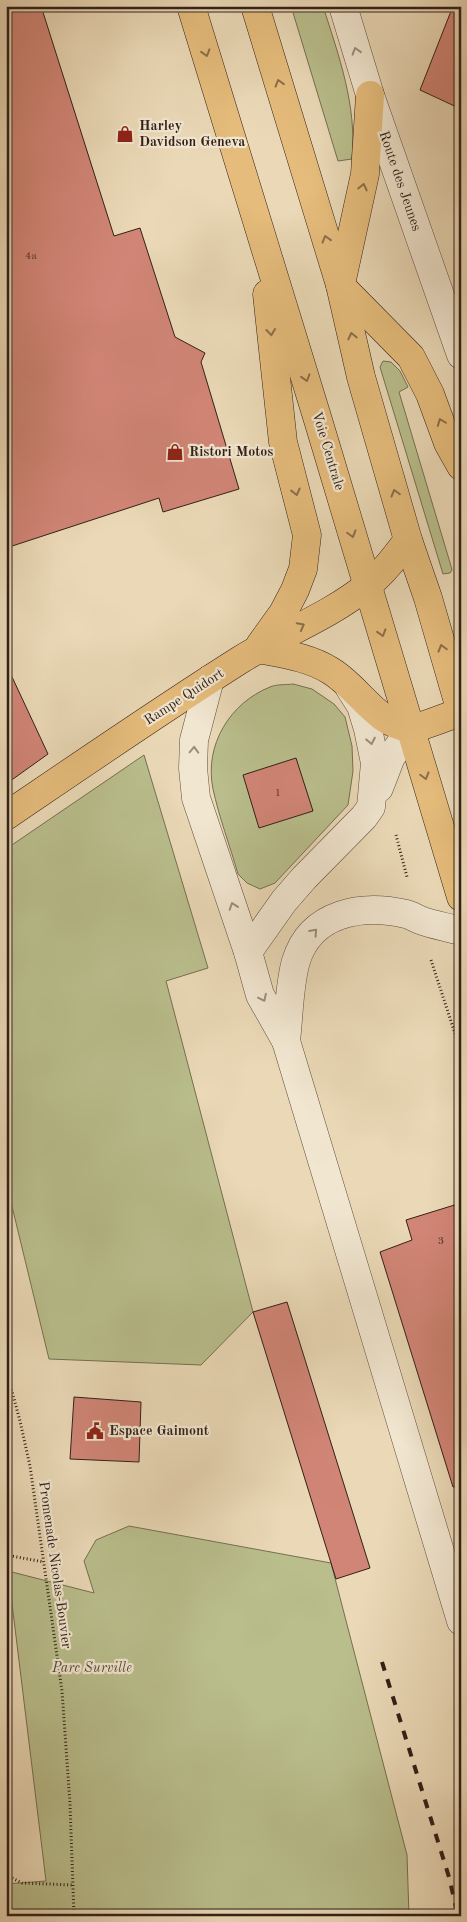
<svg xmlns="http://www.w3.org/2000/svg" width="467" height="1922" font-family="'Old Standard TT',serif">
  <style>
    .green { fill: #b9be8c; stroke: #756f52 }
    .building { fill: #d18576; stroke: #312018 }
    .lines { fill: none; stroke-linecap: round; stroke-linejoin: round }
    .minor-casing { stroke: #5f4e40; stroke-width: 29 }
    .major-casing { stroke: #312018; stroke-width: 29 }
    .path { stroke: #312018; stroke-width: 3; stroke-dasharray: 1 2.5; stroke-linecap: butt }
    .minor { stroke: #f1e6d0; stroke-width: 28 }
    .major { stroke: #e5bc7b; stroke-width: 28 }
    .rail { stroke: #312018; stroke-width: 4; stroke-dasharray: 9 9; stroke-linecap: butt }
    .oneway { stroke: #9b8d7d }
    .oneway2 { stroke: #8b6e4a }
    .labels { text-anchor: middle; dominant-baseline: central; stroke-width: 4.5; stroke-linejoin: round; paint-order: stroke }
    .number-label { font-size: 11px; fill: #593930 }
    .poi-label { font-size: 14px; font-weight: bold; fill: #312018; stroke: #f1e6d0; text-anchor: start }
    .street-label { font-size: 14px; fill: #312018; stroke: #f1e6d0 }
    .park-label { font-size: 14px; font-style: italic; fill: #534835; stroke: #f1e6d0 }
  </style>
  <rect width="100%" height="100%" fill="#ead8b6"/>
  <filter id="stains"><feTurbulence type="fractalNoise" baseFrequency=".004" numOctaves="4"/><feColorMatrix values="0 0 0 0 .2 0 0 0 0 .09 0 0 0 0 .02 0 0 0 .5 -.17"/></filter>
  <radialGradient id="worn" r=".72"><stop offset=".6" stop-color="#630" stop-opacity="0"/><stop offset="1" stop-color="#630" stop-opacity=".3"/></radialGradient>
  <g class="green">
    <path d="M291,6H323C339,57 357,105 352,159L338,161Z"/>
    <polygon points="383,361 391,362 400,371 408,387 399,392 451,566 452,570 450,573 443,574 380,367"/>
    <path d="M293,684L312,689L334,704L345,717L352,746L353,771L348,805L275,883L260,889L247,883L238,874C230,846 219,817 213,789C204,745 230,703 270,687C277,684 286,685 293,684Z"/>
    <polygon points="144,755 208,968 166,981 253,1312 201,1365 49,1359 10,1198 6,1199 6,849"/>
    <polygon points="129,1526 331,1563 407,1855 409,1916 6,1916 6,1884 46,1881 8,1571 94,1593 84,1561 96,1540"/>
  </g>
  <g class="building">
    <polygon points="6,6 41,6 114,236 140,228 175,337 205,353 201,362 239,489 163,512 159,498 6,548"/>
    <polygon points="453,6 461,6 461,109 420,90"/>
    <polygon points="6,664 48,754 6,784"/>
    <polygon points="296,758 313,811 259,828 243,775"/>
    <polygon points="461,1203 461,1486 453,1487 380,1252 412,1240 406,1220"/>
    <polygon points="287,1302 370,1568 336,1579 253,1312"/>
    <polygon points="74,1397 141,1402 139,1462 70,1459"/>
  </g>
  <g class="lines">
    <g class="minor-casing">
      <g id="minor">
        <polyline points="343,6 370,95 461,355"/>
        <path d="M210,679L194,740L193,768L196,798L248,952L260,995L286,1041C289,1016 289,985 296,961C311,912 362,904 406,914C411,915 415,918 420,920C433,925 447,927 461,931"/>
        <polyline points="379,788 391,757 411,729"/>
        <polyline points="248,952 284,901 304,878 364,817 371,807 375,763 368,729 361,706 349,687"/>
        <polyline points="286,1041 461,1621"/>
      </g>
    </g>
    <g class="major-casing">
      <g id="major">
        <polyline points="191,6 318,420 461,897"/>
        <polyline points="255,6 340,285 361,377 408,540 428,598 461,712"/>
        <polyline points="341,284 365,174 370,95"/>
        <polyline points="340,285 411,357 430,394 448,443 461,466"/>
        <polyline points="260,645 283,613 295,590 303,569 307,535 283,442 267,294"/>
        <path d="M258,649C283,654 309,657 331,671C359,688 376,724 410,728C418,729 451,715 461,712"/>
        <path d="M6,816C84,763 161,710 240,660C281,634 330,616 368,585C384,572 396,556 408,540"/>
      </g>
    </g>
    <g class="path">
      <polyline points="396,835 407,877"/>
      <polyline points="431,960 461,1052"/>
      <polyline points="6,1369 20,1421 30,1466 62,1691 70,1804 74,1916"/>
      <polyline points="6,1555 44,1562"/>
      <polyline points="6,1875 22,1883 73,1885"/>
    </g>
    <use href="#minor" class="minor"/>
    <use href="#major" class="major"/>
    <polyline class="rail" points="382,1662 449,1877 458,1916"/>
  </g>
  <defs><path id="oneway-chevron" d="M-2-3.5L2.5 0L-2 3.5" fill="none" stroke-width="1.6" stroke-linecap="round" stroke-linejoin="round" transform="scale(1.25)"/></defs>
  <g class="oneway">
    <use href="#oneway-chevron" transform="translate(356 51) rotate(-107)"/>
    <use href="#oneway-chevron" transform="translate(371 741) rotate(79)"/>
    <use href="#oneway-chevron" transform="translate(194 750) rotate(-88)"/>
    <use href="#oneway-chevron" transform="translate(233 906) rotate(-109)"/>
    <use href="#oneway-chevron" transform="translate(314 932) rotate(-48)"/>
    <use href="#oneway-chevron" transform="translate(263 998) rotate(64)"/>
  </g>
  <g class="oneway2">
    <use href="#oneway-chevron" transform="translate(206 53) rotate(73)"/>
    <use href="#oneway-chevron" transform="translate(279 83) rotate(-107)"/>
    <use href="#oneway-chevron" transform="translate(363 187) rotate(-77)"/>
    <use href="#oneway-chevron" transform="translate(326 239) rotate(-107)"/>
    <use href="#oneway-chevron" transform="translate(271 332) rotate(84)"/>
    <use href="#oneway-chevron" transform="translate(352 336) rotate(-103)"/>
    <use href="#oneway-chevron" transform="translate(306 378) rotate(73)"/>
    <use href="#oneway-chevron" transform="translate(441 422) rotate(-111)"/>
    <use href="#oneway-chevron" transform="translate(296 492) rotate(76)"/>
    <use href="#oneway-chevron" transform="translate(395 493) rotate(-106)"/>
    <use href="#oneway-chevron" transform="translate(352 534) rotate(74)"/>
    <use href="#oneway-chevron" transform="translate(301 626) rotate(-28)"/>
    <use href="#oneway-chevron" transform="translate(382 633) rotate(73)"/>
    <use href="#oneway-chevron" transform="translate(442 648) rotate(-106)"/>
    <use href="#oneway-chevron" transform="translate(425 776) rotate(74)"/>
  </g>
  <defs>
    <g id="shop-bare" transform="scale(1.35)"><path d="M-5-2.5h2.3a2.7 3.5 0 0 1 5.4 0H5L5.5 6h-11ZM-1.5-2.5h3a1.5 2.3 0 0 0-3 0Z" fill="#8f2418" stroke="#f1e6d0" stroke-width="2.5" paint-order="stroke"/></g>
    <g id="civic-bare" transform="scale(1.35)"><path d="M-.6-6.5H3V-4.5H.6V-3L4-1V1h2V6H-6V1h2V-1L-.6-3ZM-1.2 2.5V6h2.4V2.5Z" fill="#8f2418" stroke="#f1e6d0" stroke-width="2.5" paint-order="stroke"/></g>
  </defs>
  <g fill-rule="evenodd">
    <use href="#shop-bare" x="125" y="134"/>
    <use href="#shop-bare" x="175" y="452"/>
    <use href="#civic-bare" x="95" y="1431"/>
  </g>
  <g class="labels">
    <g class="number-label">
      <text x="31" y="256">4a</text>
      <text x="278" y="793">1</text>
      <text x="441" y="1241">3</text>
    </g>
    <g class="poi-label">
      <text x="139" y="126">Harley<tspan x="139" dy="16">Davidson Geneva</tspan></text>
      <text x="189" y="452">Ristori Motos</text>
      <text x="109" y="1431">Espace Gaimont</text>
    </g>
    <g class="street-label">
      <text transform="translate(400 181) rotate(71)">Route des Jeunes</text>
      <text transform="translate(328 451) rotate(73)">Voie Centrale</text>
      <text transform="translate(184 697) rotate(-33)">Rampe Quidort</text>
      <text transform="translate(55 1565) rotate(82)">Promenade Nicolas-Bouvier</text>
    </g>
    <g class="park-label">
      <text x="92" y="1668">Parc Surville</text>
    </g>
  </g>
  <rect width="467" height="1922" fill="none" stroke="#ead8b6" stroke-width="25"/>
  <rect x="8" y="8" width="452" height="1907" fill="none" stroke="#312018" stroke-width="2.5"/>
  <rect x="12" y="12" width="442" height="1897" fill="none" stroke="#312018"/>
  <rect width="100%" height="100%" filter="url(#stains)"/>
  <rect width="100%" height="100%" fill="url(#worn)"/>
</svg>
